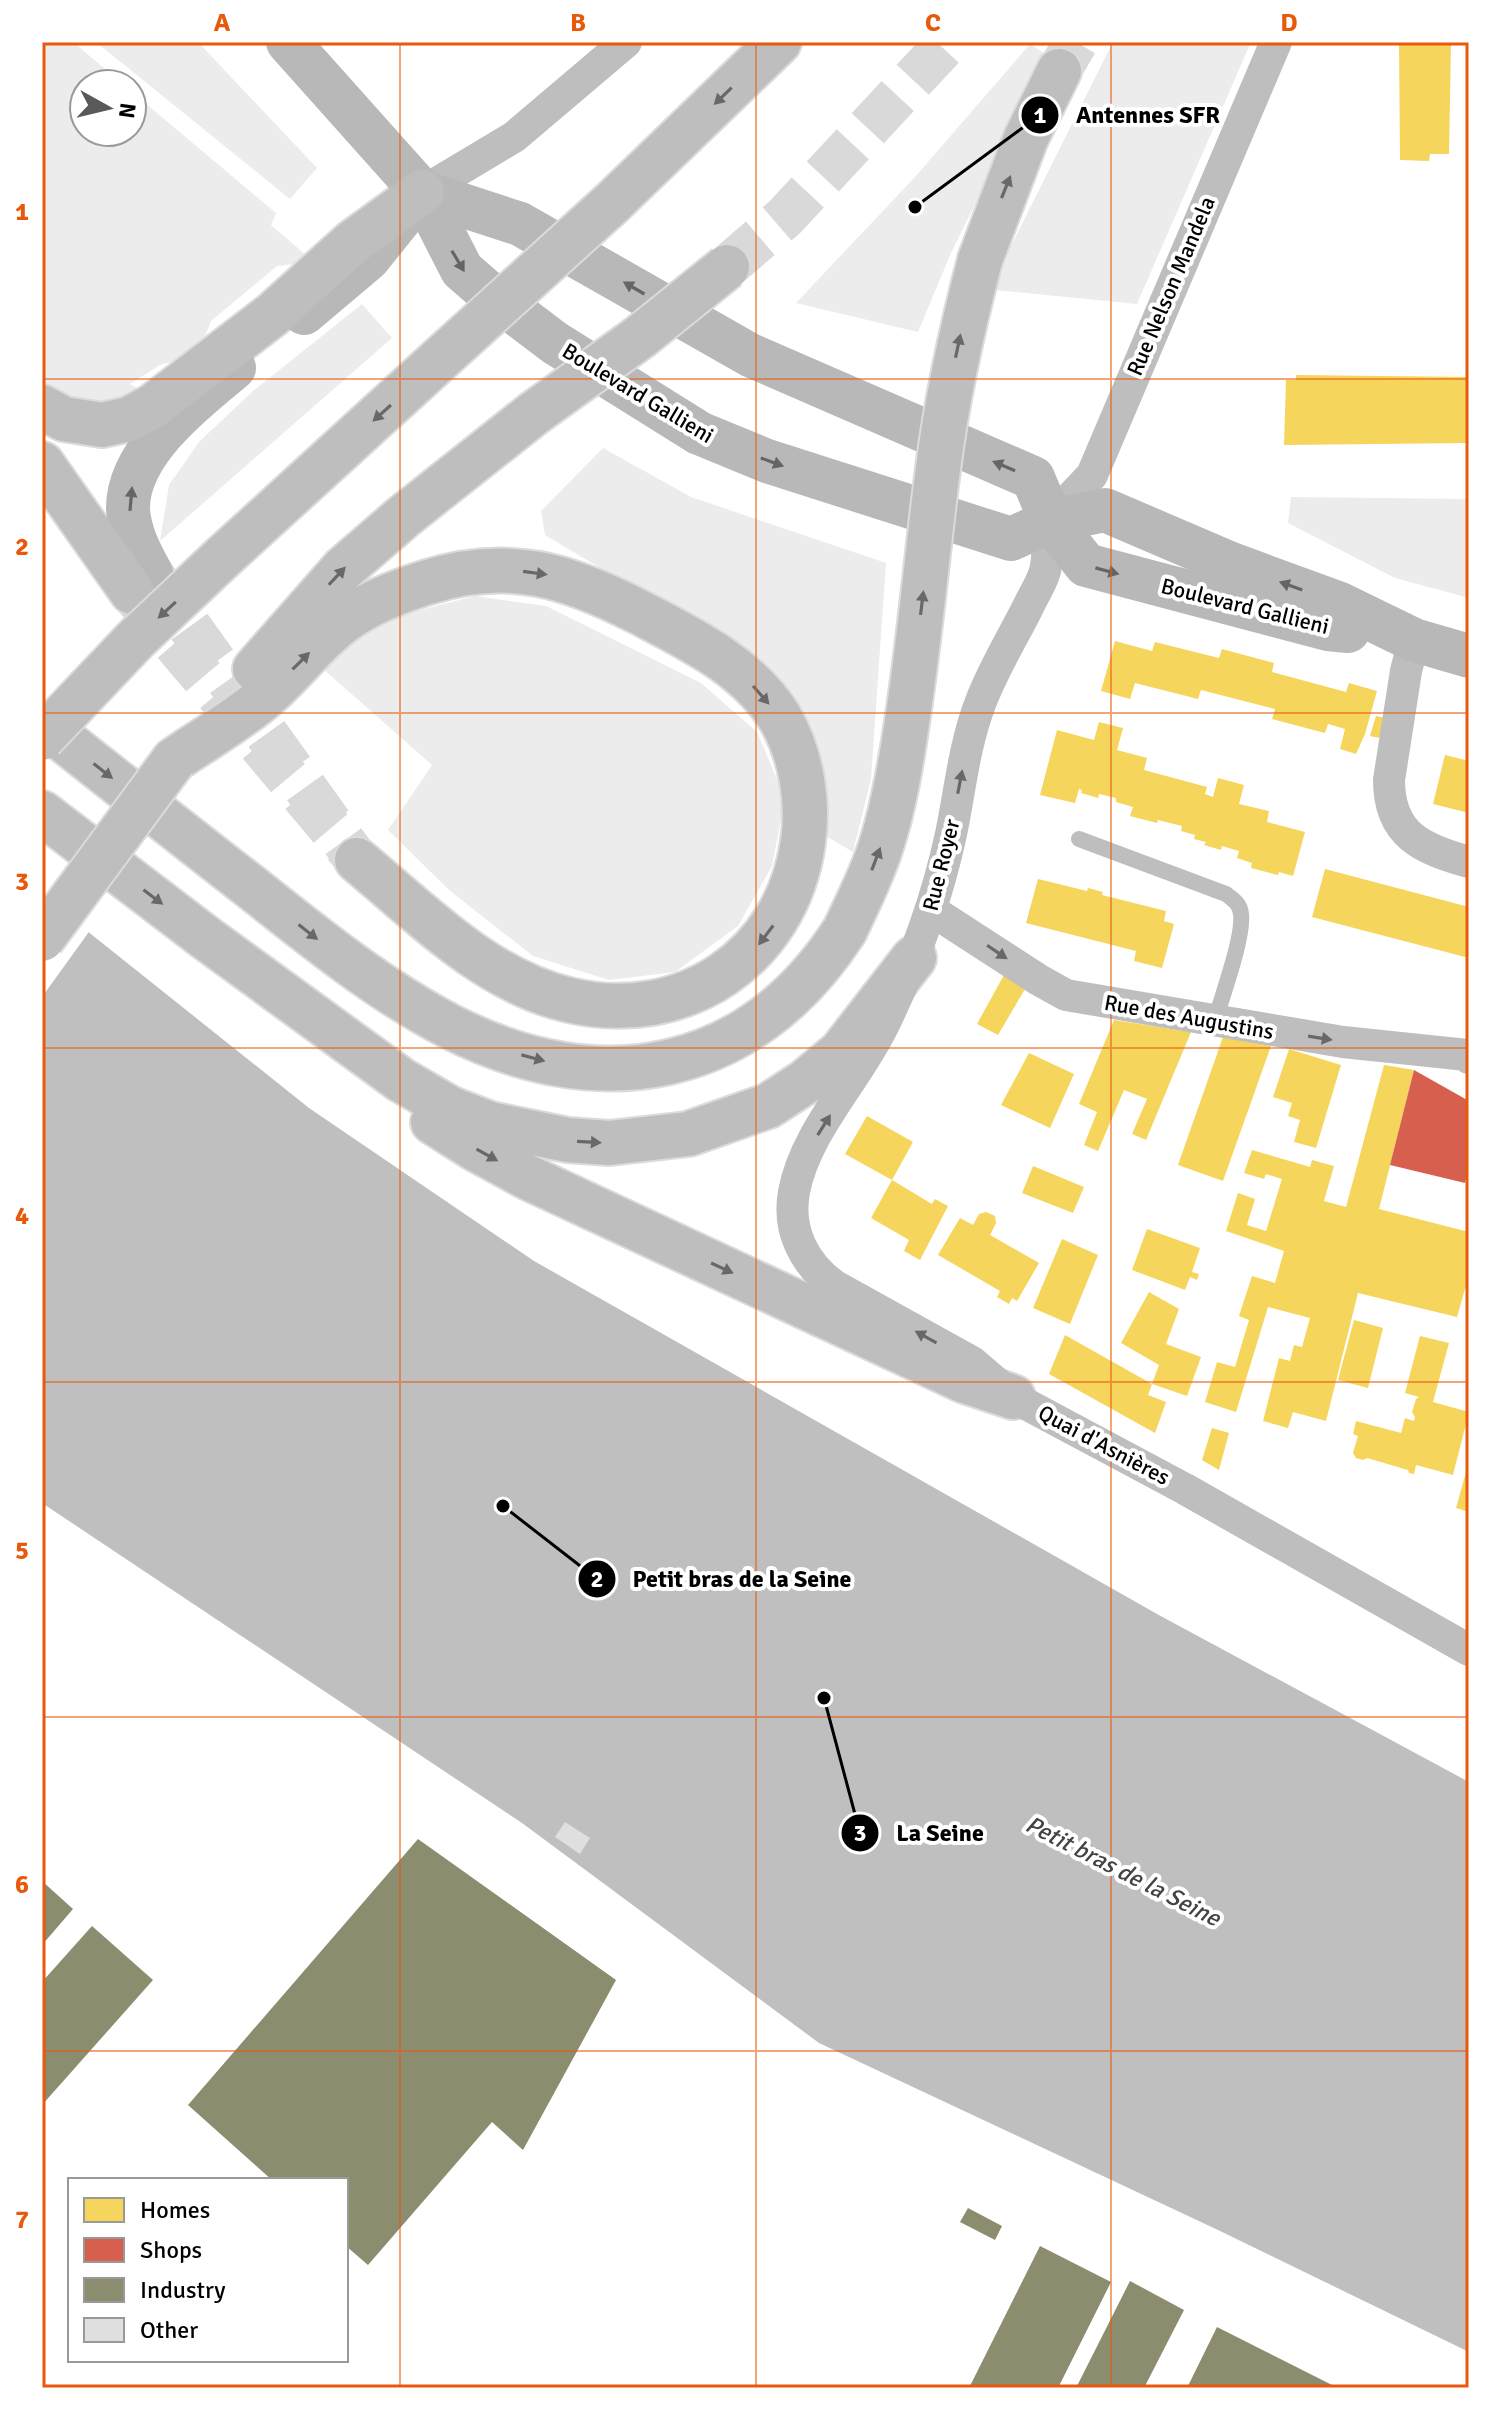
<svg xmlns="http://www.w3.org/2000/svg" width="1511" height="2430" font-family="Signika,sans-serif">
  <style>
    .green { fill: #ececec }
    .water { fill: #bfbfbf }
    .pier { fill: #fff }
    .homes { fill: #f6d55c }
    .shops { fill: #d6604d }
    .industry { fill: #8c8c6e }
    .building { fill: #dfdfdf }
    .lines { fill: none; stroke-linecap: round; stroke-linejoin: round }
    .secondary-tunnel { stroke: #d9d9d9; stroke-width: 44; stroke-dasharray: 44 22; stroke-linecap: butt }
    .motorway-tunnel { stroke: #d9d9d9; stroke-width: 44; stroke-dasharray: 44 22; stroke-linecap: butt }
    .primary-casing { stroke: #dbdbdb; stroke-width: 48 }
    .motorway-casing { stroke: #dbdbdb; stroke-width: 48 }
    .service { stroke: #bebebe; stroke-width: 16 }
    .minor { stroke: #bebebe; stroke-width: 32 }
    .secondary { stroke: #b8b8b8; stroke-width: 44 }
    .primary { stroke: #bebebe; stroke-width: 44 }
    .motorway { stroke: #bebebe; stroke-width: 44 }
    .motorway-bridge-casing { stroke: #dbdbdb; stroke-width: 48; stroke-linecap: butt }
    .motorway-bridge { stroke: #bebebe; stroke-width: 44 }
    .oneway { fill: #686868 }
    .oneway2 { fill: #656565 }
    .grid { fill: none; stroke: #e8590c; stroke-width: 2; stroke-opacity: 0.55 }
    .labels { text-anchor: middle; dominant-baseline: central; stroke-width: 8; stroke-linejoin: round; paint-order: stroke }
    .street-label { font-size: 22px; fill: #000; stroke: #fff }
    .water-label { font-size: 24px; font-style: italic; fill: #444; stroke: #fff }
    .leader { fill: none; stroke: #000; stroke-width: 3 }
    .callout-dot { fill: #000; stroke: #fff; stroke-width: 3 }
    .mark-label { font-size: 24px; text-anchor: middle; font-weight: bold; fill: #fff }
    .callout-label { font-size: 24px; text-anchor: middle; font-weight: bold; fill: #000; stroke: #fff; stroke-width: 8; stroke-linejoin: round; paint-order: stroke }
    .neatline { fill: none; stroke: #e8590c; stroke-width: 3 }
    .grid-label { font-size: 26px; text-anchor: middle; font-weight: bold; fill: #e8590c }
  </style>
  <rect width="100%" height="100%" fill="#fff"/>
  <g class="green">
    <polygon points="42,42 73,42 123,84 84,84 84,132 132,132 132,92 276,213 271,225 314,262 277,266 211,321 198,355 160,365 130,384 148,394 107,410 65,406 42,387"/>
    <polygon points="96,42 198,42 317,168 290,199"/>
    <polygon points="1113,42 1251,42 1137,304 995,290 1010,248"/>
    <polygon points="1030,44 1048,56 951,253 918,332 796,303 915,177"/>
    <polygon points="362,304 392,338 160,541 169,485 199,442 253,391"/>
    <polygon points="603,448 691,497 886,563 871,779 853,852 824,835 827,797 772,677 672,611 545,535 541,511"/>
    <polygon points="1291,497 1469,499 1469,598 1395,578 1288,523"/>
    <polygon points="475,596 546,606 701,683 757,732 785,798 772,866 738,926 675,972 609,980 533,956 449,890 388,830 432,765 321,667 374,622"/>
  </g>
  <polygon class="water" points="42,895 309,1108 534,1261 1157,1614 1469,1782 1469,2352 1218,2230 819,2043 522,1823 42,1503"/>
  <polygon class="pier" points="42,891 91,929 42,997"/>
  <g class="homes">
    <polygon points="1399,42 1451,42 1449,154 1430,154 1429,161 1400,160"/>
    <polygon points="1296,375 1469,377 1469,443 1284,445 1286,380 1296,380"/>
    <polygon points="1115,641 1152,651 1155,642 1219,658 1222,649 1274,663 1272,672 1346,692 1349,683 1377,691 1365,734 1356,754 1340,749 1345,729 1328,724 1325,733 1272,719 1275,709 1201,690 1198,699 1135,683 1130,699 1101,691"/>
    <polygon points="1376,716 1386,718 1380,738 1370,736"/>
    <polygon points="1099,722 1123,728 1117,750 1147,758 1144,770 1207,787 1205,794 1213,797 1218,778 1244,785 1239,804 1269,811 1267,822 1305,832 1293,876 1279,872 1278,875 1251,868 1252,863 1237,858 1239,851 1222,846 1221,850 1204,845 1206,842 1194,839 1195,835 1181,831 1182,826 1158,820 1157,823 1130,816 1133,807 1116,802 1116,798 1099,794 1098,798 1081,793 1082,790 1079,789 1075,803 1040,795 1057,730 1094,740"/>
    <polygon points="1445,755 1469,761 1469,813 1433,804"/>
    <polygon points="1325,869 1469,907 1469,958 1312,917"/>
    <polygon points="1038,879 1087,891 1088,888 1103,892 1102,895 1166,911 1164,921 1174,924 1162,968 1134,961 1136,951 1026,923"/>
    <polygon points="1004,975 1025,989 998,1035 977,1024"/>
    <polygon points="1114,1020 1191,1032 1146,1140 1132,1134 1147,1099 1124,1090 1098,1151 1084,1145 1097,1112 1079,1104"/>
    <polygon points="1223,1037 1271,1046 1223,1181 1178,1165"/>
    <polygon points="1289,1049 1341,1065 1316,1148 1294,1142 1300,1120 1288,1116 1292,1103 1273,1097"/>
    <polygon points="1029,1053 1074,1074 1050,1128 1001,1105"/>
    <polygon points="1384,1065 1414,1070 1379,1209 1469,1232 1469,1275 1457,1317 1358,1293 1326,1421 1293,1412 1288,1428 1263,1421 1279,1358 1290,1361 1294,1345 1302,1347 1310,1318 1268,1307 1236,1412 1205,1402 1217,1362 1235,1367 1249,1320 1239,1316 1252,1276 1275,1283 1284,1251 1226,1231 1238,1193 1255,1199 1247,1225 1266,1231 1282,1179 1266,1174 1264,1179 1244,1173 1252,1150 1310,1167 1312,1160 1334,1166 1324,1201 1346,1207"/>
    <polygon points="867,1116 913,1142 892,1180 845,1154"/>
    <polygon points="1033,1166 1084,1187 1073,1213 1022,1193"/>
    <polygon points="892,1180 932,1204 935,1199 948,1206 920,1260 904,1251 909,1240 871,1218"/>
    <polygon points="986,1212 995,1216 996,1223 990,1235 1039,1263 1017,1301 1012,1298 1009,1304 997,1297 1000,1291 938,1255 960,1218 973,1225 979,1214"/>
    <polygon points="1147,1229 1200,1248 1192,1272 1199,1274 1197,1280 1190,1277 1185,1290 1132,1270"/>
    <polygon points="1062,1239 1098,1255 1070,1324 1033,1308"/>
    <polygon points="1149,1292 1179,1309 1166,1344 1201,1357 1187,1396 1152,1384 1148,1395 1166,1402 1155,1433 1049,1374 1065,1335 1152,1384 1159,1365 1121,1343"/>
    <polygon points="1354,1320 1383,1328 1368,1388 1338,1380"/>
    <polygon points="1420,1336 1449,1343 1433,1402 1469,1412 1453,1475 1416,1465 1414,1474 1409,1473 1408,1470 1367,1458 1363,1460 1356,1458 1353,1453 1358,1436 1353,1434 1356,1421 1401,1433 1405,1418 1414,1421 1415,1417 1412,1412 1416,1399 1419,1397 1405,1393"/>
    <polygon points="1212,1428 1229,1433 1219,1470 1202,1460"/>
    <polygon points="1468,1465 1469,1465 1469,1512 1456,1508"/>
  </g>
  <polygon class="shops" points="1414,1070 1469,1101 1469,1165 1465,1183 1390,1165"/>
  <g class="industry">
    <polygon points="418,1839 616,1980 523,2150 492,2122 368,2265 346,2246 346,2180 272,2180 188,2105"/>
    <polygon points="42,1881 73,1909 42,1945"/>
    <polygon points="92,1926 153,1980 42,2105 42,1982"/>
    <polygon points="968,2208 1002,2226 995,2240 960,2222"/>
    <polygon points="1040,2246 1111,2282 1058,2388 969,2388"/>
    <polygon points="1130,2281 1184,2310 1144,2388 1076,2388"/>
    <polygon points="1217,2327 1338,2388 1187,2388"/>
  </g>
  <polygon class="building" points="565,1822 590,1838 580,1854 555,1837"/>
  <g class="lines">
    <polyline class="secondary-tunnel" points="151,573 357,860"/>
    <g class="motorway-tunnel">
      <polyline points="1059,71 1076,42"/>
      <polyline points="727,267 785,217 948,42"/>
      <polyline points="132,593 357,860"/>
    </g>
    <g class="primary-casing">
      <g id="primary">
        <polyline points="42,407 64,419 102,425 129,419 153,406 272,315 353,242 422,192"/>
        <polyline points="42,464 132,592"/>
        <polyline points="42,813 206,938 401,1080 451,1109 490,1124 568,1140 609,1143 688,1134 768,1106 805,1082 841,1052 914,958"/>
        <polyline points="433,1122 474,1148 527,1177 965,1381 1013,1397"/>
      </g>
    </g>
    <g class="motorway-casing">
      <g id="motorway">
        <polyline points="612,203 779,42"/>
        <polyline points="980,260 1026,138 1059,71"/>
        <polyline points="223,557 439,360"/>
        <polyline points="255,669 343,569 403,517 533,414"/>
        <path d="M42,723C112,778 181,833 251,887C314,937 378,989 449,1026C601,1104 751,1076 845,930"/>
        <path d="M174,760C204,739 239,720 267,695C294,672 315,642 344,621C368,603 399,591 428,582C509,557 567,575 639,612C691,639 749,667 780,718C801,754 809,801 803,842C787,958 683,1027 569,1000C486,981 421,913 357,860"/>
      </g>
    </g>
    <path class="service" d="M1079,839L1226,894C1234,900 1240,904 1241,914C1244,937 1222,996 1215,1021"/>
    <g class="minor">
      <path d="M1276,42L1092,475C1083,485 1056,512 1051,521C1045,535 1050,559 1044,574C1040,586 1033,596 1028,607C1012,639 992,671 980,704C964,746 960,791 951,834C937,899 914,962 885,1022C859,1078 805,1131 794,1192C787,1230 804,1264 835,1286L972,1362L1013,1397L1185,1489L1469,1650"/>
      <polyline points="422,192 514,137 626,42"/>
      <path d="M1414,640L1406,671L1389,780C1389,835 1422,849 1469,862"/>
      <polyline points="931,910 1039,980 1066,995 1343,1042 1467,1055 1469,1058"/>
    </g>
    <g class="secondary">
      <polyline points="288,42 422,192 462,270 485,290 555,343 699,433 767,461 1011,539 1051,521 1105,510 1231,564 1340,604 1414,640 1469,656"/>
      <polyline points="422,192 520,224 750,355 1033,478 1051,521 1086,565 1328,629 1348,631"/>
      <polyline points="304,313 368,259 405,213"/>
      <path d="M151,573C140,553 129,532 128,509C127,452 195,400 234,368"/>
    </g>
    <use href="#primary" class="primary"/>
    <use href="#motorway" class="motorway"/>
    <g class="motorway-bridge-casing">
      <g id="motorway-bridge">
        <polyline points="439,360 612,203"/>
        <polyline points="533,414 640,337 727,267"/>
        <polyline points="42,738 136,639 223,557"/>
        <path d="M845,930C858,902 872,875 881,846C894,806 901,763 907,722C920,638 927,553 938,469C947,398 962,329 980,260"/>
        <polyline points="42,939 174,760"/>
      </g>
    </g>
    <use href="#motorway-bridge" class="motorway-bridge"/>
  </g>
  <defs><path id="oneway-solid" d="M-6-.8H1V-3.2L6.5 0L1 3.2V.8H-6Z" transform="scale(2)"/></defs>
  <g class="oneway">
    <use href="#oneway-solid" transform="translate(723 96) rotate(136)"/>
    <use href="#oneway-solid" transform="translate(1006 187) rotate(-68)"/>
    <use href="#oneway-solid" transform="translate(958 346) rotate(-78)"/>
    <use href="#oneway-solid" transform="translate(382 413) rotate(138)"/>
    <use href="#oneway-solid" transform="translate(535 573) rotate(8)"/>
    <use href="#oneway-solid" transform="translate(337 576) rotate(-47)"/>
    <use href="#oneway-solid" transform="translate(922 603) rotate(-83)"/>
    <use href="#oneway-solid" transform="translate(167 610) rotate(137)"/>
    <use href="#oneway-solid" transform="translate(301 661) rotate(-45)"/>
    <use href="#oneway-solid" transform="translate(761 695) rotate(49)"/>
    <use href="#oneway-solid" transform="translate(103 771) rotate(38)"/>
    <use href="#oneway-solid" transform="translate(960 782) rotate(-79)"/>
    <use href="#oneway-solid" transform="translate(876 859) rotate(-69)"/>
    <use href="#oneway-solid" transform="translate(153 897) rotate(37)"/>
    <use href="#oneway-solid" transform="translate(308 932) rotate(38)"/>
    <use href="#oneway-solid" transform="translate(766 935) rotate(127)"/>
    <use href="#oneway-solid" transform="translate(997 952) rotate(34)"/>
    <use href="#oneway-solid" transform="translate(1320 1038) rotate(9)"/>
    <use href="#oneway-solid" transform="translate(533 1058) rotate(15)"/>
    <use href="#oneway-solid" transform="translate(824 1125) rotate(-58)"/>
    <use href="#oneway-solid" transform="translate(589 1142) rotate(3)"/>
    <use href="#oneway-solid" transform="translate(487 1155) rotate(29)"/>
    <use href="#oneway-solid" transform="translate(722 1268) rotate(25)"/>
    <use href="#oneway-solid" transform="translate(926 1337) rotate(-151)"/>
  </g>
  <g class="oneway2">
    <use href="#oneway-solid" transform="translate(458 261) rotate(59)"/>
    <use href="#oneway-solid" transform="translate(634 288) rotate(-150)"/>
    <use href="#oneway-solid" transform="translate(772 462) rotate(20)"/>
    <use href="#oneway-solid" transform="translate(1004 466) rotate(-157)"/>
    <use href="#oneway-solid" transform="translate(131 499) rotate(-85)"/>
    <use href="#oneway-solid" transform="translate(1107 571) rotate(15)"/>
    <use href="#oneway-solid" transform="translate(1291 586) rotate(-160)"/>
  </g>
  <path class="grid" d="M400,42V2388M756,42V2388M1111,42V2388M42,379H1469M42,713H1469M42,1048H1469M42,1382H1469M42,1717H1469M42,2051H1469"/>
  <g class="labels">
    <g class="street-label">
      <text transform="translate(1171 286) rotate(-67)">Rue Nelson Mandela</text>
      <text transform="translate(638 393) rotate(31)">Boulevard Gallieni</text>
      <text transform="translate(1245 606) rotate(14)">Boulevard Gallieni</text>
      <text transform="translate(941 865) rotate(-76)">Rue Royer</text>
      <text transform="translate(1189 1017) rotate(10)">Rue des Augustins</text>
      <text transform="translate(1104 1445) rotate(28)">Quai d'Asnières</text>
    </g>
    <g class="water-label">
      <text transform="translate(1123 1871) rotate(27)">Petit bras de la Seine</text>
    </g>
  </g>
  <path class="leader" d="M915 207L1040 115M503 1506L597 1579M824 1698L860 1833"/>
  <g class="callout-dot">
    <circle cx="915" cy="207" r="8"/>
    <circle cx="503" cy="1506" r="8"/>
    <circle cx="824" cy="1698" r="8"/>
    <circle cx="1040" cy="115" r="20"/>
    <circle cx="597" cy="1579" r="20"/>
    <circle cx="860" cy="1833" r="20"/>
  </g>
  <g class="mark-label">
    <text x="1040" y="123">1</text>
    <text x="597" y="1587">2</text>
    <text x="860" y="1841">3</text>
  </g>
  <g class="callout-label">
    <text x="1148" y="123">Antennes SFR</text>
    <text x="742" y="1587">Petit bras de la Seine</text>
    <text x="940" y="1841">La Seine</text>
  </g>
  <rect width="1511" height="2430" fill="none" stroke="#ffffff" stroke-width="88"/>
  <rect x="68" y="2178" width="280" height="184" fill="#ffffff" stroke="#999999" stroke-width="2"/>
  <rect x="84" y="2198" width="40" height="24" fill="#f6d55c" stroke="#999999" stroke-width="2"/>
  <text x="140" y="2218" font-size="24" fill="#000000">Homes</text>
  <rect x="84" y="2238" width="40" height="24" fill="#d6604d" stroke="#999999" stroke-width="2"/>
  <text x="140" y="2258" font-size="24" fill="#000000">Shops</text>
  <rect x="84" y="2278" width="40" height="24" fill="#8c8c6e" stroke="#999999" stroke-width="2"/>
  <text x="140" y="2298" font-size="24" fill="#000000">Industry</text>
  <rect x="84" y="2318" width="40" height="24" fill="#dfdfdf" stroke="#999999" stroke-width="2"/>
  <text x="140" y="2338" font-size="24" fill="#000000">Other</text>
  <g transform="translate(108 108) rotate(98)"><circle r="38" fill="#ffffff" stroke="#999999" stroke-width="2"/>
  <path d="M0-6L14 30L0 20L-14 30Z" fill="#595959"/>
  <text y="-12" font-size="22" font-weight="bold" text-anchor="middle" fill="#000000">N</text>
  </g>
  <rect x="44" y="44" width="1423" height="2342" class="neatline"/>
  <g class="grid-label">
    <text x="222" y="31">A</text>
    <text x="578" y="31">B</text>
    <text x="933" y="31">C</text>
    <text x="1289" y="31">D</text>
    <text x="22" y="220">1</text>
    <text x="22" y="555">2</text>
    <text x="22" y="890">3</text>
    <text x="22" y="1224">4</text>
    <text x="22" y="1559">5</text>
    <text x="22" y="1893">6</text>
    <text x="22" y="2228">7</text>
  </g>
</svg>
